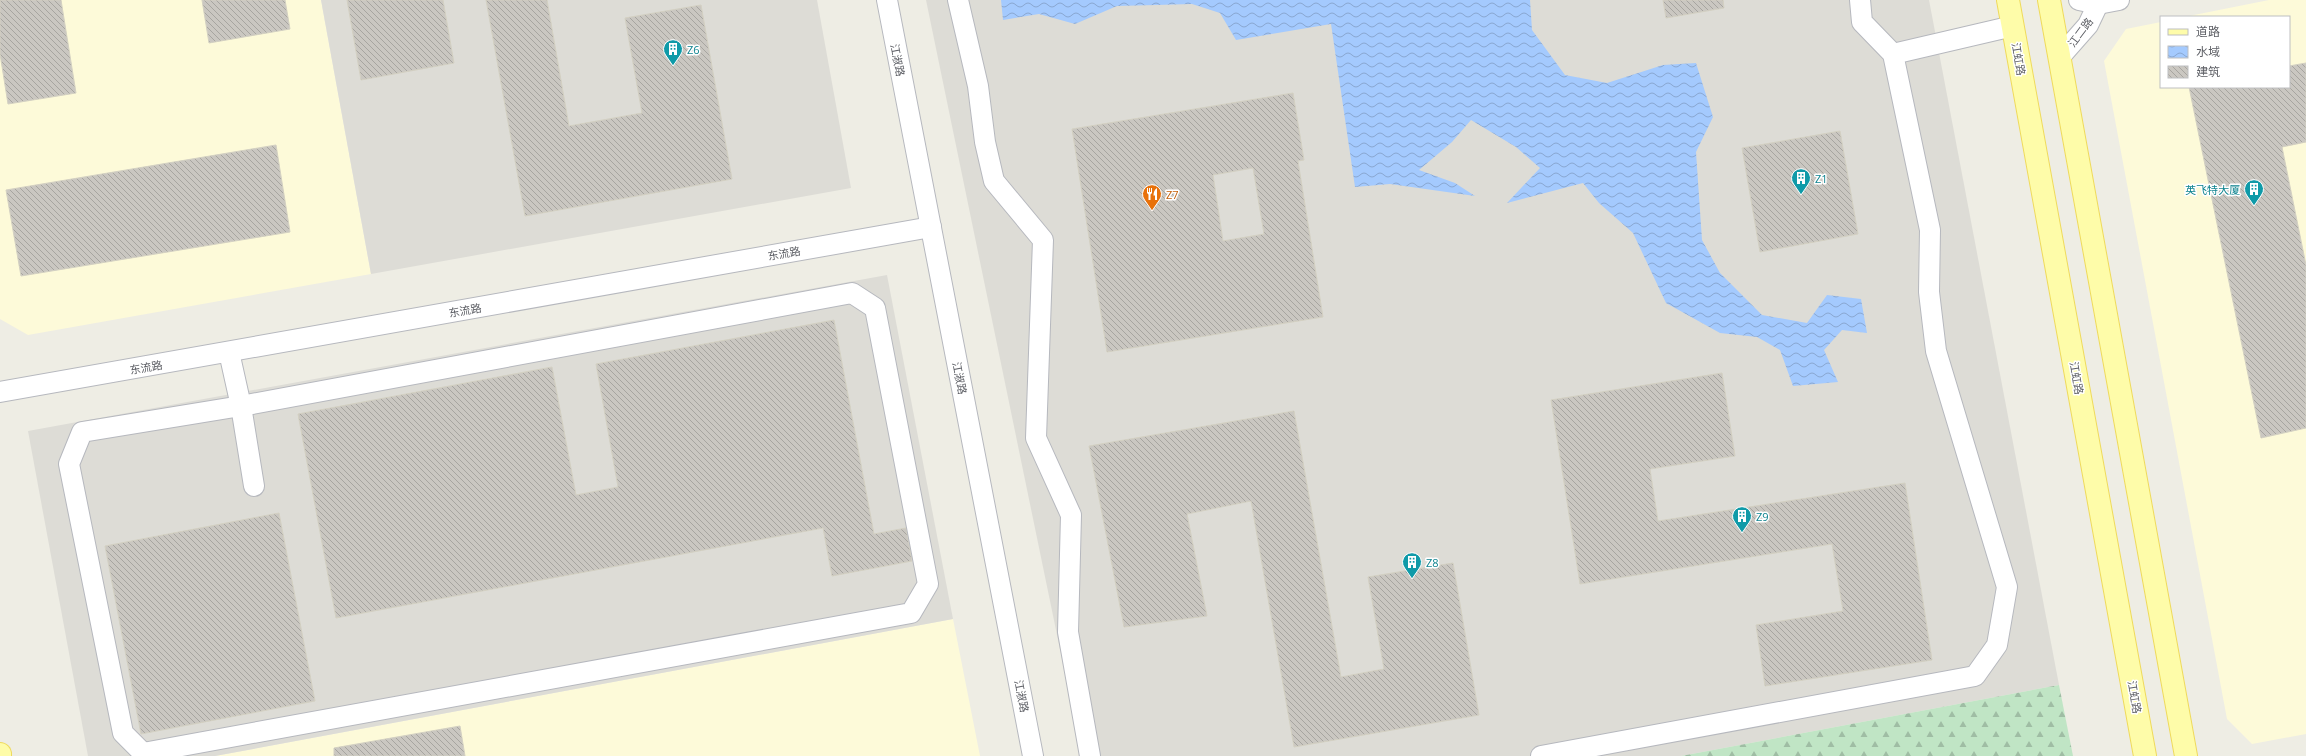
<svg xmlns="http://www.w3.org/2000/svg" width="2306" height="756" font-family="'Open Sans','Noto Sans SC',sans-serif">
  <style>
    .commercial { fill: #fdfad9 }
    .industrial { fill: #dddcd6 }
    .forest { fill: url(#forest-firs) }
    .water { fill: url(#water-waves) }
    .building { fill: url(#building-back-hatch); stroke: #d3d0c2; fill-rule: evenodd }
    .lines { fill: none; stroke-linecap: round; stroke-linejoin: round }
    .minor-casing { stroke: #b6b8be; stroke-width: 22 }
    .major-casing { stroke: #efda5c; stroke-width: 24 }
    .minor { stroke: #fff; stroke-width: 20 }
    .major { stroke: #fefca9; stroke-width: 22 }
    .labels { text-anchor: middle; dominant-baseline: central; stroke-width: 3; stroke-linejoin: round; paint-order: stroke }
    .street-label { font-size: 11px; fill: #5c5e64; stroke: #fff }
    .culture-label { font-size: 11px; fill: #0d838f; stroke: #fff; text-anchor: start }
    .food-label { font-size: 11px; fill: #c56008; stroke: #fff; text-anchor: start }
  </style>
  <defs>
    <pattern id="forest-firs" width="22" height="20" patternUnits="userSpaceOnUse"><rect width="22" height="20" fill="#c0e5c5"/><path d="M5 1l3.5 6h-7zM16 11l3.5 6h-7z" fill="#9fbda4"/></pattern>
    <pattern id="water-waves" width="16" height="10" patternUnits="userSpaceOnUse"><rect width="16" height="10" fill="#a4cafe"/><path d="M0 5q4-4 8 0t8 0" fill="none" stroke="#89a7d1"/></pattern>
    <pattern id="building-back-hatch" width="6" height="6" patternUnits="userSpaceOnUse"><rect width="6" height="6" fill="#cac7c1"/><path d="M-1 5l2 2M0 0l6 6M5-1l2 2" fill="none" stroke="#a7a5a0"/></pattern>
  </defs>
  <rect width="100%" height="100%" fill="#eeede4"/>
  <g class="commercial">
    <polygon points="0,0 321,0 371,274 28,335 0,319"/>
    <polygon points="2269,0 2306,0 2306,734 2252,744 2227,719 2104,61 2126,29 2161,22 2161,87 2289,87 2289,17 2184,17"/>
    <polygon points="953,619 980,756 215,756"/>
  </g>
  <g class="industrial">
    <polygon points="321,0 817,0 851,188 371,274"/>
    <polygon points="926,0 1929,0 2059,685 1681,756 1082,756"/>
    <polygon points="887,275 953,619 215,756 88,756 28,431"/>
  </g>
  <polygon class="forest" points="2059,685 2073,756 1681,756"/>
  <polygon class="water" points="1001,0 1530,0 1532,30 1565,75 1607,83 1663,65 1696,63 1713,117 1696,152 1702,240 1720,273 1762,315 1807,323 1827,295 1861,299 1867,333 1842,330 1824,350 1838,382 1793,386 1780,350 1757,337 1720,333 1666,303 1633,233 1599,203 1583,183 1507,203 1540,168 1516,147 1471,120 1452,142 1419,170 1455,183 1475,196 1390,184 1355,187 1331,24 1236,40 1220,13 1192,4 1156,5 1117,6 1075,24 1039,14 1003,20"/>
  <g class="building">
    <polygon points="0,0 61,0 76,93 8,104 0,54"/>
    <polygon points="202,0 285,0 290,29 209,43"/>
    <polygon points="347,0 443,0 454,63 361,80"/>
    <polygon points="486,0 547,0 569,126 642,113 625,18 701,5 732,179 525,216"/>
    <polygon points="1663,0 1723,0 1724,8 1666,18"/>
    <polygon points="2306,63 2306,142 2282,147 2306,265 2306,428 2261,438 2189,87 2289,87 2289,66"/>
    <path d="M1293,93L1304,160L1298,161L1323,317L1107,352L1072,129ZM1253,168L1264,234L1223,241L1213,175Z"/>
    <polygon points="1840,131 1858,234 1760,252 1742,148"/>
    <polygon points="276,145 290,232 21,276 6,190"/>
    <polygon points="834,320 874,534 906,528 912,561 832,576 823,528 336,618 298,414 552,367 576,495 618,487 596,364"/>
    <polygon points="1722,373 1735,456 1650,469 1658,521 1905,483 1932,660 1765,686 1756,625 1843,611 1832,544 1580,584 1551,400"/>
    <polygon points="1294,411 1341,677 1384,669 1368,577 1453,563 1479,715 1294,747 1251,501 1187,514 1207,616 1124,627 1089,446"/>
    <polygon points="279,513 315,701 141,734 105,546"/>
    <polygon points="460,726 465,756 334,756 334,748"/>
  </g>
  <g class="lines">
    <g class="minor-casing">
      <g id="minor">
        <polyline points="887,0 1033,756"/>
        <polyline points="958,0 978,86 985,142 994,181 1043,240 1036,438 1071,515 1068,632 1090,756"/>
        <polyline points="2079,0 2098,4 2119,0"/>
        <polyline points="1893,54 2013,26"/>
        <polyline points="2059,58 2088,25 2098,4"/>
        <polygon points="852,293 875,308 928,584 911,613 143,753 123,733 69,464 82,432 241,406"/>
        <polyline points="229,352 241,406 254,486"/>
        <polyline points="0,392 931,227"/>
        <polyline points="1541,756 1975,676 1997,645 2007,587 1936,351 1929,292 1930,230 1893,54 1862,22 1860,0"/>
      </g>
    </g>
    <g class="major-casing">
      <g id="major">
        <polyline points="2008,0 2145,756"/>
        <polyline points="2049,0 2186,756"/>
        <polyline points="0,754 0,756"/>
      </g>
    </g>
    <use href="#minor" class="minor"/>
    <use href="#major" class="major"/>
  </g>
  <defs>
    <g id="building-pin" transform="scale(1)"><path d="M0 17L-7.5 6A9.5 9.5 0 1 1 7.5 6Z" fill="#0f9aa8" stroke="#fff"/><path d="M-4-6H4V6H1V3H-1V6H-4ZM-2.5-4.3h1.7v1.8h-1.7ZM.8-4.3h1.7v1.8H.8ZM-2.5-1h1.7V.8h-1.7ZM.8-1h1.7V.8H.8Z" fill="#fff"/></g>
    <g id="restaurant-pin" transform="scale(1)"><path d="M0 17L-7.5 6A9.5 9.5 0 1 1 7.5 6Z" fill="#e8710a" stroke="#fff"/><path d="M-5-6h1v4h1v-4h1v4h1v-4h1v5L-1.5 .5V6h-2V.5L-5-1ZM5-6V6H3V1.5H1.5Q1.5-4 5-6Z" fill="#fff"/></g>
  </defs>
  <g fill-rule="evenodd">
    <use href="#building-pin" x="673" y="49"/>
    <use href="#building-pin" x="1801" y="178"/>
    <use href="#building-pin" x="2254" y="189"/>
    <use href="#restaurant-pin" x="1152" y="194"/>
    <use href="#building-pin" x="1742" y="516"/>
    <use href="#building-pin" x="1412" y="562"/>
  </g>
  <g class="labels">
    <g class="street-label">
      <text transform="translate(2080 32) rotate(-53)">江二路</text>
      <text transform="translate(2019 59) rotate(80)">江虹路</text>
      <text transform="translate(898 60) rotate(79)">江淑路</text>
      <text transform="translate(784 253) rotate(-10)">东流路</text>
      <text transform="translate(465 310) rotate(-10)">东流路</text>
      <text transform="translate(146 367) rotate(-10)">东流路</text>
      <text transform="translate(960 378) rotate(79)">江淑路</text>
      <text transform="translate(2077 378) rotate(80)">江虹路</text>
      <text transform="translate(1022 696) rotate(79)">江淑路</text>
      <text transform="translate(2135 697) rotate(80)">江虹路</text>
    </g>
    <g class="culture-label">
      <text x="687" y="49">Z6</text>
      <text x="1815" y="178">Z1</text>
      <text x="2240" y="189" text-anchor="end">英飞特大厦</text>
      <text x="1756" y="516">Z9</text>
      <text x="1426" y="562">Z8</text>
    </g>
    <g class="food-label">
      <text x="1166" y="194">Z7</text>
    </g>
  </g>
  <rect x="2160" y="16" width="130" height="72" fill="#ffffff" stroke="#bebfc1"/>
  <rect x="2168" y="29" width="20" height="6" fill="#fefca9" stroke="#bebfc1"/>
  <text x="2196" y="36" font-size="12" fill="#5c5e64">道路</text>
  <rect x="2168" y="46" width="20" height="12" fill="url(#water-waves)" stroke="#bebfc1"/>
  <text x="2196" y="56" font-size="12" fill="#5c5e64">水域</text>
  <rect x="2168" y="66" width="20" height="12" fill="url(#building-back-hatch)" stroke="#bebfc1"/>
  <text x="2196" y="76" font-size="12" fill="#5c5e64">建筑</text>
</svg>
